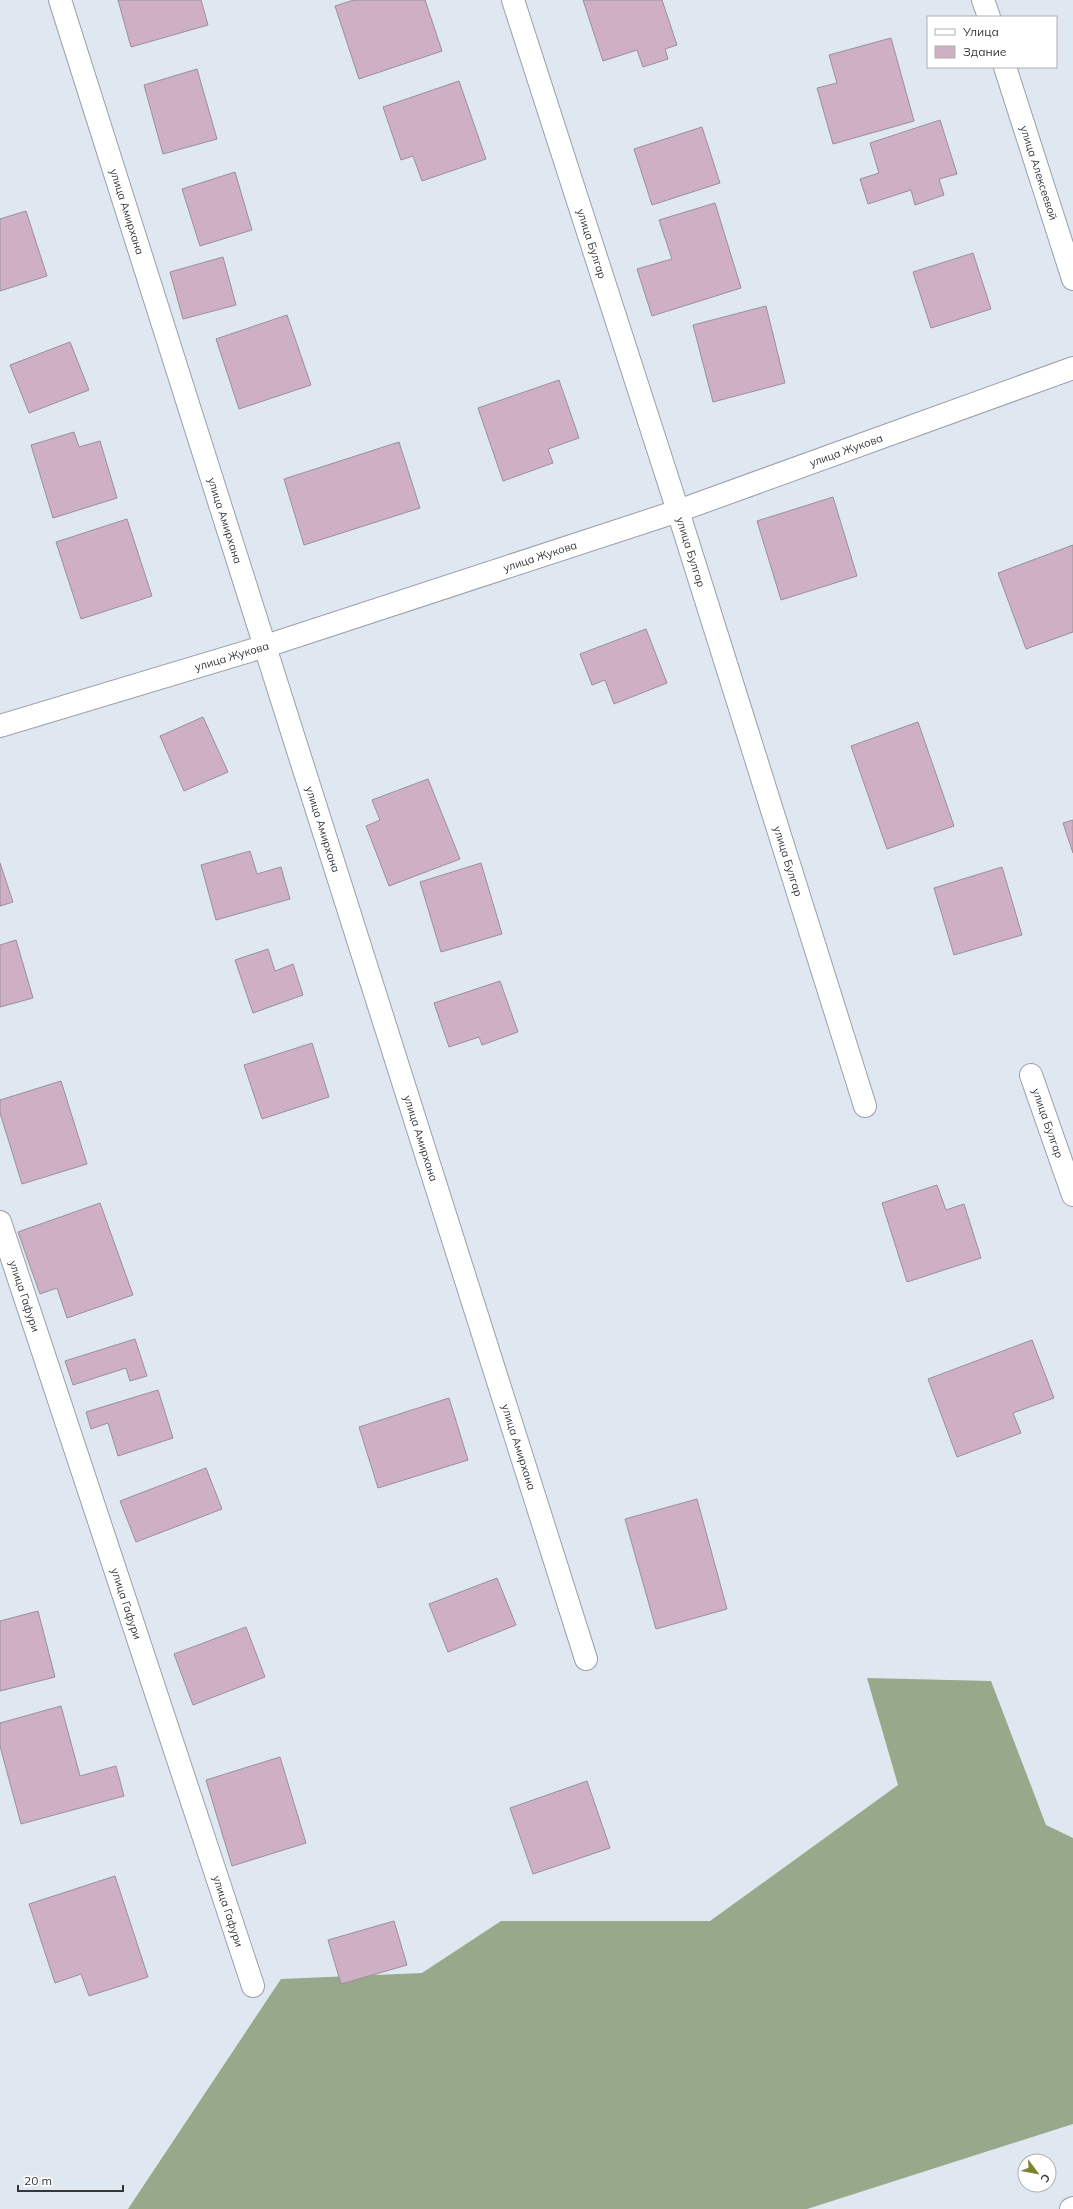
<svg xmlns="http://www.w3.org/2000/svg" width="1073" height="2209" font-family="Mulish,sans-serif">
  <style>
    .forest { fill: #98a88a }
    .building { fill: #cfafc4; stroke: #9a9097 }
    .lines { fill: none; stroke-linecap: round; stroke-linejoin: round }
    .street-casing { stroke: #99a0a9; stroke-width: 24 }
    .primary-casing { stroke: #99a0a9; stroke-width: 24 }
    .street { stroke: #fff; stroke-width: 22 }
    .primary { stroke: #fff; stroke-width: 22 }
    .labels { text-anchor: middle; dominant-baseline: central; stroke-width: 4; stroke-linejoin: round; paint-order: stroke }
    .street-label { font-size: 11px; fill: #34373a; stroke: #fff }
  </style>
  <rect width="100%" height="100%" fill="#dfe7f0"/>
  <polygon class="forest" points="867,1678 991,1681 1046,1825 1073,1838 1073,2124 807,2209 128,2209 281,1979 422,1973 501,1921 710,1921 898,1785"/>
  <g class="building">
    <polygon points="118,0 201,0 208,25 131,47"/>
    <polygon points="354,0 425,0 442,51 359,79 335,6"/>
    <polygon points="583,0 662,0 677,45 665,49 668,59 643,67 637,50 603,61"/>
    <polygon points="891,38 914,121 833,144 817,88 837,83 829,55"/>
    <polygon points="197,69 217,139 163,154 144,85"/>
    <polygon points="459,81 486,159 422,181 413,156 401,160 383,107"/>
    <polygon points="940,120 957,174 939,179 944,195 915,205 911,190 868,204 860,179 879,173 870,143"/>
    <polygon points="702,127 720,183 652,205 634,149"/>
    <polygon points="235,172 252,230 200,246 182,189"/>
    <polygon points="715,203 741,288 652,316 637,269 672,259 659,220"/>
    <polygon points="26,211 47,276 0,291 0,219"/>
    <polygon points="973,253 991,309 931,328 913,272"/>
    <polygon points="223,257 236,305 183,319 170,272"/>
    <polygon points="766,306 785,383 713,402 693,325"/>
    <polygon points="287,315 311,385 239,409 216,339"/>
    <polygon points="70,342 89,390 29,413 10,365"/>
    <polygon points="559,380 579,438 548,449 553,463 503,481 478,408"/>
    <polygon points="74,432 79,447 100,441 117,498 53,518 31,445"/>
    <polygon points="399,442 420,508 304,545 284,479"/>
    <polygon points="833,497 857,576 781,600 757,521"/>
    <polygon points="127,519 152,596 81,619 56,542"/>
    <polygon points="1073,545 1073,632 1026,649 998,573"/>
    <polygon points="646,629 667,683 614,704 605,680 592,685 580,654"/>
    <polygon points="203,717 228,772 184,791 160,736"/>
    <polygon points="918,722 954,826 887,849 851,746"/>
    <polygon points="428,779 460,859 389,886 366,826 380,820 372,800"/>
    <polygon points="1073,820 1073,853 1063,823"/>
    <polygon points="250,851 257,874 281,867 290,899 216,920 201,865"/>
    <polygon points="0,863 13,902 0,906"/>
    <polygon points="481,863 502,934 441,952 420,882"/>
    <polygon points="1002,867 1022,935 954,955 934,888"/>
    <polygon points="16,940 33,998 0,1007 0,945"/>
    <polygon points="268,949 275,971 293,964 303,995 253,1013 235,960"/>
    <polygon points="500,981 518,1032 482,1045 479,1037 449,1047 434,1003"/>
    <polygon points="312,1043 329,1097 262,1119 244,1065"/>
    <polygon points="61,1081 87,1164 22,1184 0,1113 0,1100"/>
    <polygon points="937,1185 946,1210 964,1204 981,1258 907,1282 882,1203"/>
    <polygon points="100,1203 133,1295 67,1318 57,1288 40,1294 18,1232"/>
    <polygon points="135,1339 147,1376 130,1381 126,1368 73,1385 65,1361"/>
    <polygon points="1032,1340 1054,1398 1013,1413 1021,1433 957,1457 928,1379"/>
    <polygon points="158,1390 173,1438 118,1456 108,1423 91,1429 86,1412"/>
    <polygon points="449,1398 468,1460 378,1488 359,1427"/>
    <polygon points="206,1468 222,1509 136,1542 120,1501"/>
    <polygon points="697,1499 727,1609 656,1629 625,1519"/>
    <polygon points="497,1578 516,1625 448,1652 429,1604"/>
    <polygon points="38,1611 55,1677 0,1691 0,1621"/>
    <polygon points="246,1627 265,1677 193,1705 174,1654"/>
    <polygon points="61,1706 80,1776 116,1766 124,1796 21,1824 0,1746 0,1723"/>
    <polygon points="280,1757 306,1843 232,1866 206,1780"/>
    <polygon points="587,1781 610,1848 533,1874 510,1808"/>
    <polygon points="115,1876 148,1977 89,1996 81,1974 55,1983 29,1904"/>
    <polygon points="394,1921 407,1965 341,1984 328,1940"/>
  </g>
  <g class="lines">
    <g class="street-casing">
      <g id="street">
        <path id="s1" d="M60,0L586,1659"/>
        <path id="s2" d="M513,0L678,511L865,1106"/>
        <polyline points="983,0 989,17"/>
        <path id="s3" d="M1005,67L1073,279"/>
        <path id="s4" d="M0,726L266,646L678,511L1073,368"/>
        <path id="s5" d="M1031,1075L1073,1195"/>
        <path id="s6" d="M0,1222L253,1986"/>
      </g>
    </g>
    <g class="primary-casing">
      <polyline id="primary" points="1071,2209 1073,2208"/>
    </g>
    <use href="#street" class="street"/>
    <use href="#primary" class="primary"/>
  </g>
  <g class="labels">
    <g class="street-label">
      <text stroke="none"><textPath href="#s3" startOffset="111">улица Алексеевой</textPath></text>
      <text stroke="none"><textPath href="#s1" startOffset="222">улица Амирхана</textPath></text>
      <text stroke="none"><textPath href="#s2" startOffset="256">улица Булгар</textPath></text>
      <text stroke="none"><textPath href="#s4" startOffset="890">улица Жукова</textPath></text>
      <text stroke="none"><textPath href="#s1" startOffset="546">улица Амирхана</textPath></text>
      <text stroke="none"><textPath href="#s2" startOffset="580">улица Булгар</textPath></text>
      <text stroke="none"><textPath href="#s4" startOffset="566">улица Жукова</textPath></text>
      <text stroke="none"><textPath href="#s4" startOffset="242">улица Жукова</textPath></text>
      <text stroke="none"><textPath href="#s1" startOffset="870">улица Амирхана</textPath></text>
      <text stroke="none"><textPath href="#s2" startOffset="904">улица Булгар</textPath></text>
      <text stroke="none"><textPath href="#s5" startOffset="51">улица Булгар</textPath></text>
      <text stroke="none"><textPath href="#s1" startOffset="1194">улица Амирхана</textPath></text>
      <text stroke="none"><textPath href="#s6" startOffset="78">улица Гафури</textPath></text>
      <text stroke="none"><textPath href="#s1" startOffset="1518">улица Амирхана</textPath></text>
      <text stroke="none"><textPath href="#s6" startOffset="402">улица Гафури</textPath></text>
      <text stroke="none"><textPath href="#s6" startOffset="726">улица Гафури</textPath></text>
    </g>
  </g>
  <rect x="927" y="16" width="130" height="52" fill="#ffffff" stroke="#aeafb0"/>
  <rect x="935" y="29" width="20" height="6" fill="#ffffff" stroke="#aeafb0"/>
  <text x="963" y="36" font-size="12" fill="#34373a">Улица</text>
  <rect x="935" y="46" width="20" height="12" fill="#cfafc4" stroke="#aeafb0"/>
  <text x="963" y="56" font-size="12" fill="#34373a">Здание</text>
  <g transform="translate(1037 2173) rotate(122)"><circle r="19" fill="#ffffff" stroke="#aeafb0"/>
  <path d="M0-3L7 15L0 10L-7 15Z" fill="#7e832e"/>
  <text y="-6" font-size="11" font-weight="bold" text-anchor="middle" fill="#34373a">С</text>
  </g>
  <path d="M18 2185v6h105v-6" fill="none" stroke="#34373a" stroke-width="2"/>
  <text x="24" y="2185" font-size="12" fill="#34373a" stroke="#ffffff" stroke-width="3" paint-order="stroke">20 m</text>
</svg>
